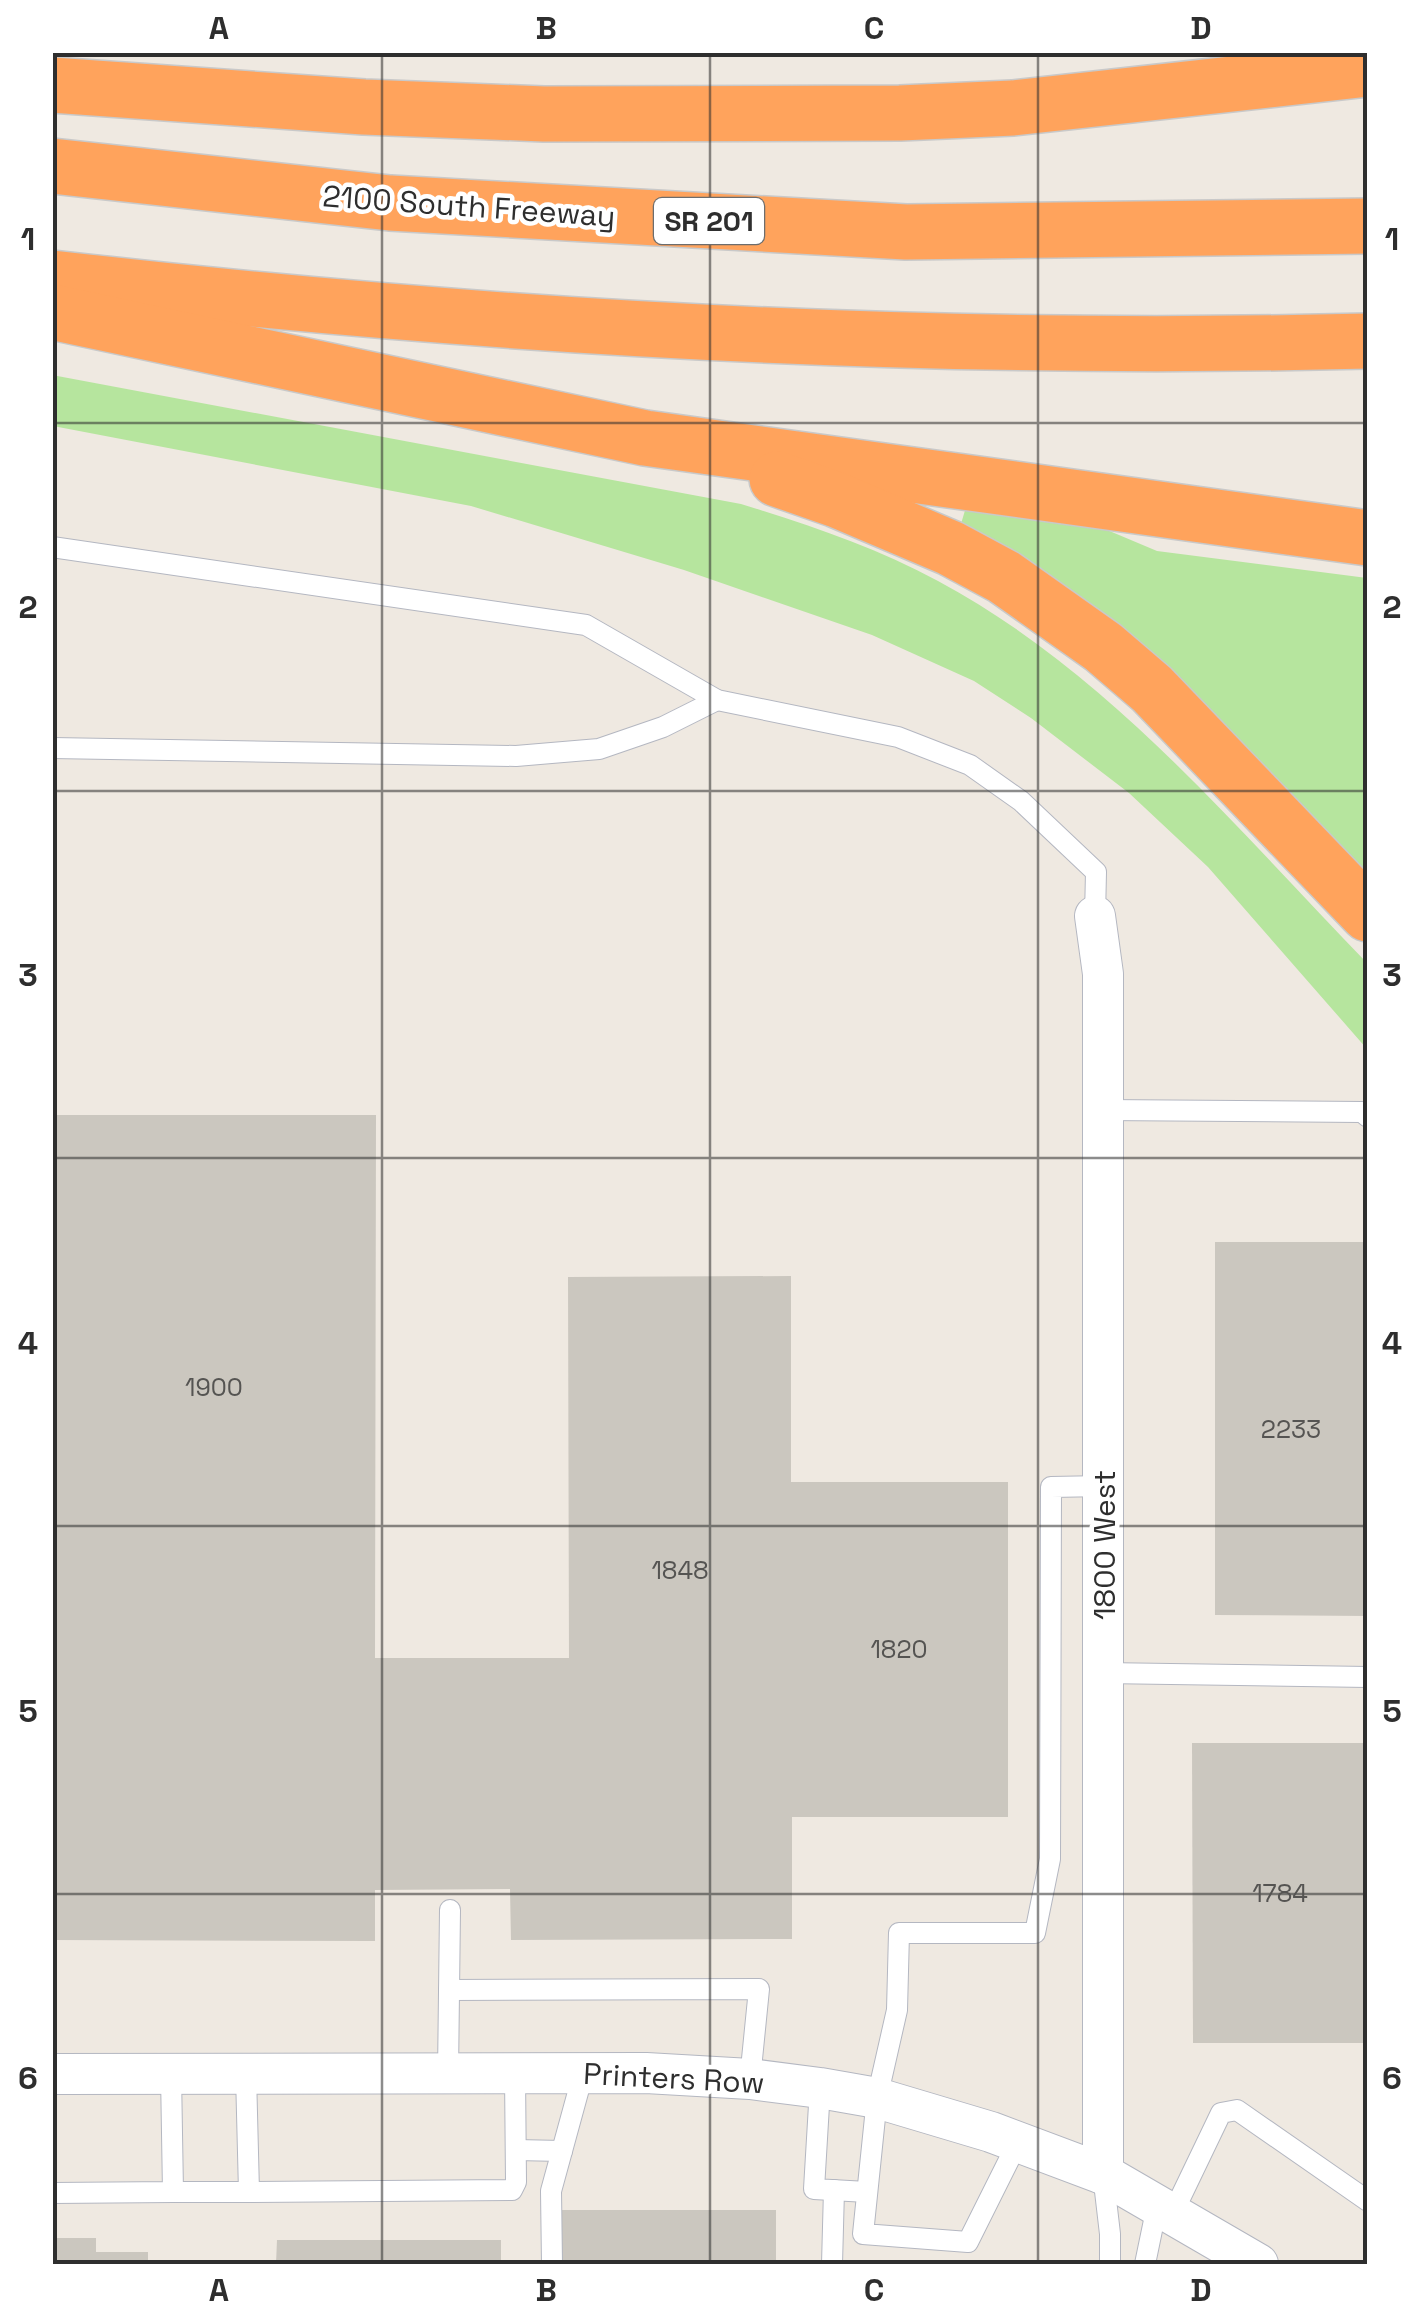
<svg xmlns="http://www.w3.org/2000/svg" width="1420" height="2317" font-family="'Space Grotesk',sans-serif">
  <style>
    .green { fill: #b6e59e }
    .building { fill: #cbc7bf }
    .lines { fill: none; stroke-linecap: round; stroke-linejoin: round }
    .service-casing { stroke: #b4b7c1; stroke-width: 22 }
    .minor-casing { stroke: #b4b7c1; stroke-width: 42 }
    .motorway-casing { stroke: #c9c9c9; stroke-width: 58 }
    .service { stroke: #fff; stroke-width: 20 }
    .minor { stroke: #fff; stroke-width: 40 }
    .motorway { stroke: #ffa35c; stroke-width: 55 }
    .grid { fill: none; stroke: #2e2e2e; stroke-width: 2.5; stroke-opacity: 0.55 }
    .labels { text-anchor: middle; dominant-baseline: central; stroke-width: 9; stroke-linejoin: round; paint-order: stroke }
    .number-label { font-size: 25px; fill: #555452 }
    .shield { fill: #fff; stroke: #6d6d6d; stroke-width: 2.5 }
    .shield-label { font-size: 28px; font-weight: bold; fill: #2e2e2e }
    .street-label { font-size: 30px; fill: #2e2e2e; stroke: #fff }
    .neatline { fill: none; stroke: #2e2e2e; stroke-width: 4 }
    .grid-label { font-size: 32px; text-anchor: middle; font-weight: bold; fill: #2e2e2e }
  </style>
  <rect width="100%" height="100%" fill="#efe9e1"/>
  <g class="green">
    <path d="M52,375L741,504C809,525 875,547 938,581C1108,672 1235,827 1367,963V1049L1208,867L1129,793L1031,718L974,681L872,635L684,570L471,506L53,426Z"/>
    <polygon points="966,507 1100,527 1157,551 1367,578 1367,889 958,534"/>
  </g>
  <g class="building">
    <polygon points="52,1115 376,1115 375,1658 569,1658 568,1277 791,1276 791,1482 1008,1482 1008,1817 792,1817 792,1939 511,1940 510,1889 375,1890 375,1941 52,1940"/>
    <polygon points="1215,1242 1368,1242 1368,1616 1215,1615"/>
    <polygon points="1192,1743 1368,1743 1368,2043 1193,2043"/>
    <rect x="560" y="2210" width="216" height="54"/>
    <polygon points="52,2238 96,2238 96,2252 148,2252 148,2264 52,2264"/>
    <polygon points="277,2240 501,2240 501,2264 276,2264"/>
  </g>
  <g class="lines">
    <g class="service-casing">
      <g id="service">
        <polyline points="52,547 586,625 717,700 898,737 970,765 1021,801 1096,872 1095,916"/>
        <polyline points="52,748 516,756 599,749 663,727 717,700"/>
        <polyline points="1103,1110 1362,1112 1368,1117"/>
        <polyline points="1103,1673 1368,1677"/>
        <polyline points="449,1990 759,1989 750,2079"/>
        <polyline points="246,2074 249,2192 512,2190 516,2182 515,2074"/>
        <polyline points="448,2074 450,1910"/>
        <polyline points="820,2088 814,2189 867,2192"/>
        <polyline points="1018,2142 968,2242 863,2234 877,2098 897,2010 899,1933 1035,1933 1050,1859 1051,1487 1104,1486"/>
        <polyline points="516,2150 562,2151"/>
        <polyline points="1103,2174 1110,2234 1110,2264"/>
        <polyline points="173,2192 249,2192"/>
        <polyline points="52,2193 173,2192 171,2074"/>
        <polyline points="1172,2215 1221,2113 1237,2110 1368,2201"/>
        <polyline points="552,2264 551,2191 583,2074"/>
        <polyline points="832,2264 834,2190"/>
        <polyline points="1145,2264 1157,2206"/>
      </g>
    </g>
    <g class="minor-casing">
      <g id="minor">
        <polyline points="1095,916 1103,974 1103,2174"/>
        <polyline points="52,2074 646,2073 750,2079 820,2088 877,2098 991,2132 1103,2174 1258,2264"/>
      </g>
    </g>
    <g class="motorway-casing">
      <g id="motorway">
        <polyline points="52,85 364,107 544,114 900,113 1013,108 1368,69"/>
        <polyline points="52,166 390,203 906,232 1368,226"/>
        <path d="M52,278C488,328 929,352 1368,341"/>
        <polyline points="52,312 645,438 1368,538"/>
        <polyline points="777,479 837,500 950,548 1004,577 1103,647 1152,689 1368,914"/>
      </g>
    </g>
    <use href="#service" class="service"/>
    <use href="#minor" class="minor"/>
    <use href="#motorway" class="motorway"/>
  </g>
  <path class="grid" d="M382,52V2264M710,52V2264M1038,52V2264M52,423H1368M52,791H1368M52,1158H1368M52,1526H1368M52,1894H1368"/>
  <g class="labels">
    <g class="number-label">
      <text x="214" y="1387">1900</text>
      <text x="1291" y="1429">2233</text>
      <text x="680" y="1570">1848</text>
      <text x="899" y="1649">1820</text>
      <text x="1280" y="1893">1784</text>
    </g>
    <rect class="shield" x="654" y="198" width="110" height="46" rx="8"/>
    <g class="shield-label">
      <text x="709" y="221">SR 201</text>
    </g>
    <g class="street-label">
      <text transform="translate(469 206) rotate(4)">2100 South Freeway</text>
      <text transform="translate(1104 1545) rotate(-90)">1800 West</text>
      <text transform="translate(674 2078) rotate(3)">Printers Row</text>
    </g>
  </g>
  <rect width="1420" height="2317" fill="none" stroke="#ffffff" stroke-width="110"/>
  <rect x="55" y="55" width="1310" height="2207" class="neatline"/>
  <g class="grid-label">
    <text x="219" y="39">A</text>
    <text x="546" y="39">B</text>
    <text x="874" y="39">C</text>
    <text x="1201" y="39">D</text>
    <text x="28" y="250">1</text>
    <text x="1392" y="250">1</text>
    <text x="28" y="618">2</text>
    <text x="1392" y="618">2</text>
    <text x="28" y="986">3</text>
    <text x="1392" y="986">3</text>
    <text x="28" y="1354">4</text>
    <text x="1392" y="1354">4</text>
    <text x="28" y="1722">5</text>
    <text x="1392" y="1722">5</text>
    <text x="28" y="2089">6</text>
    <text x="1392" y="2089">6</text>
    <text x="219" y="2301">A</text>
    <text x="546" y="2301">B</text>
    <text x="874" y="2301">C</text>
    <text x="1201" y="2301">D</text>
  </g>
</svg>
